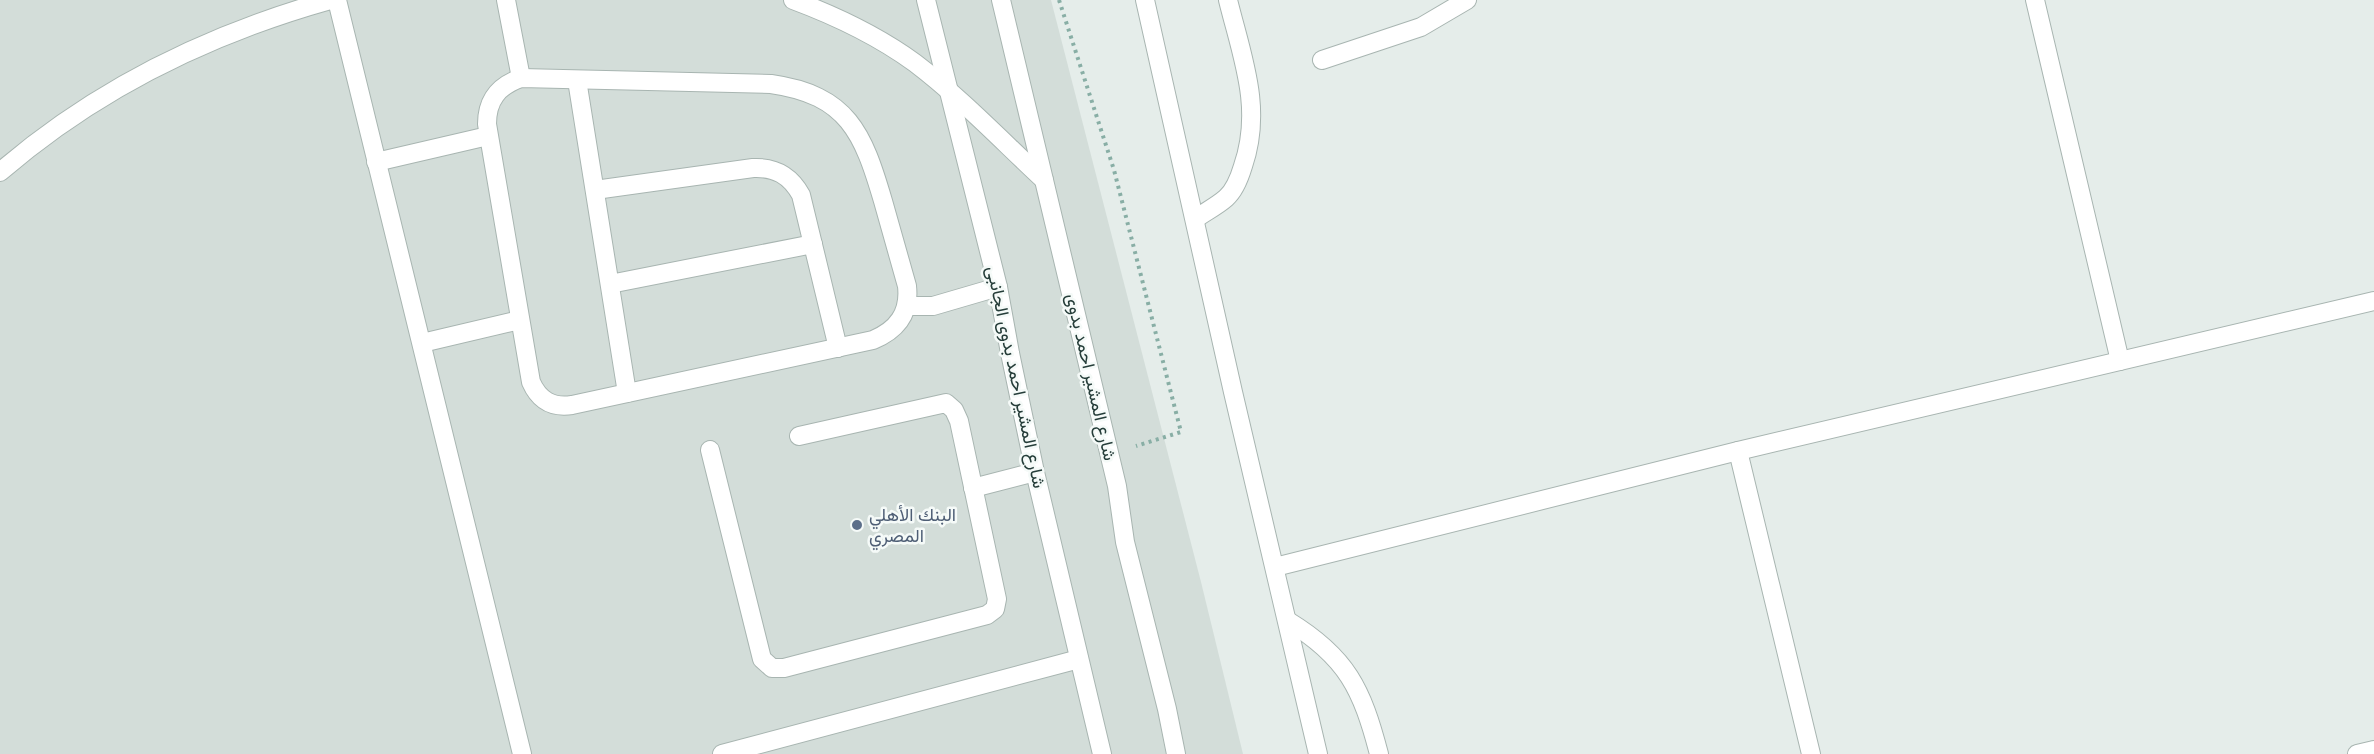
<svg xmlns="http://www.w3.org/2000/svg" width="2374" height="754" font-family="'Varela Round',Vazirmatn,sans-serif">
  <style>
    .built { fill: #d3ddd9 }
    .lines { fill: none; stroke-linecap: round; stroke-linejoin: round }
    .minor-casing { stroke: #a8b5b1; stroke-width: 20 }
    .path { stroke: #88aea5; stroke-width: 4; stroke-dasharray: 3 4.5; stroke-linecap: butt }
    .minor { stroke: #fff; stroke-width: 18 }
    .service-dot { fill: #5c6f8a; stroke: #f5faf8; stroke-width: 2 }
    .labels { text-anchor: middle; dominant-baseline: central; stroke-width: 5; stroke-linejoin: round; paint-order: stroke }
    .street-label { font-size: 18px; fill: #253d39; stroke: #f5faf8 }
    .service-label { font-size: 18px; fill: #4e5e75; stroke: #f5faf8; text-anchor: start }
  </style>
  <rect width="100%" height="100%" fill="#e5edea"/>
  <polygon class="built" points="0,0 1051,0 1201,582 1243,754 0,754"/>
  <g class="lines">
    <g class="minor-casing">
      <g id="minor">
        <polyline points="337,0 522,754"/>
        <polyline points="506,0 521,78"/>
        <path d="M793,0C836,16 878,36 915,63C961,98 1002,141 1044,180"/>
        <polyline points="926,0 998,287 1010,353 1035,472 1102,754"/>
        <polyline points="1001,0 1117,486 1125,542 1167,709 1176,754"/>
        <polyline points="1145,0 1233,392 1318,754"/>
        <polyline points="2035,0 2120,361"/>
        <polyline points="1322,60 1421,27 1467,0"/>
        <path d="M521,78L771,84C848,95 863,133 883,201C891,229 899,257 907,286C910,313 897,330 873,340L572,405C552,408 539,400 531,382L487,124C487,100 498,86 521,78Z"/>
        <polyline points="577,80 627,393"/>
        <polyline points="376,162 488,136"/>
        <path d="M0,172C96,89 209,34 330,0"/>
        <path d="M595,190L753,168C775,167 790,175 801,195L838,348"/>
        <path d="M1195,219C1205,212 1217,206 1226,198C1234,191 1240,176 1243,166C1263,108 1242,57 1228,0"/>
        <polyline points="610,284 813,244"/>
        <polyline points="907,306 933,306 998,287"/>
        <polyline points="422,343 520,320"/>
        <polyline points="710,450 762,659 772,668 784,668 987,615 995,609 997,599 959,421 954,410 946,403 799,436"/>
        <polyline points="1738,451 1811,754"/>
        <polyline points="973,488 1035,472"/>
        <polyline points="1275,567 1738,451 2374,301"/>
        <path d="M1288,621C1347,657 1362,689 1379,754"/>
        <polyline points="722,754 1079,659"/>
        <polyline points="2357,754 2374,750"/>
      </g>
    </g>
    <polyline class="path" points="1059,0 1114,170 1181,432 1136,446"/>
    <use href="#minor" class="minor"/>
  </g>
  <circle class="service-dot" cx="857" cy="525" r="6"/>
  <g class="labels">
    <g class="street-label">
      <text transform="translate(1016 377) rotate(78)">شارع المشير احمد بدوى الجانبى</text>
      <text transform="translate(1091 377) rotate(77)">شارع المشير احمد بدوى</text>
    </g>
    <g class="service-label">
      <text x="869" y="515">البنك الأهلي<tspan x="869" dy="21">المصري</tspan></text>
    </g>
  </g>
</svg>
